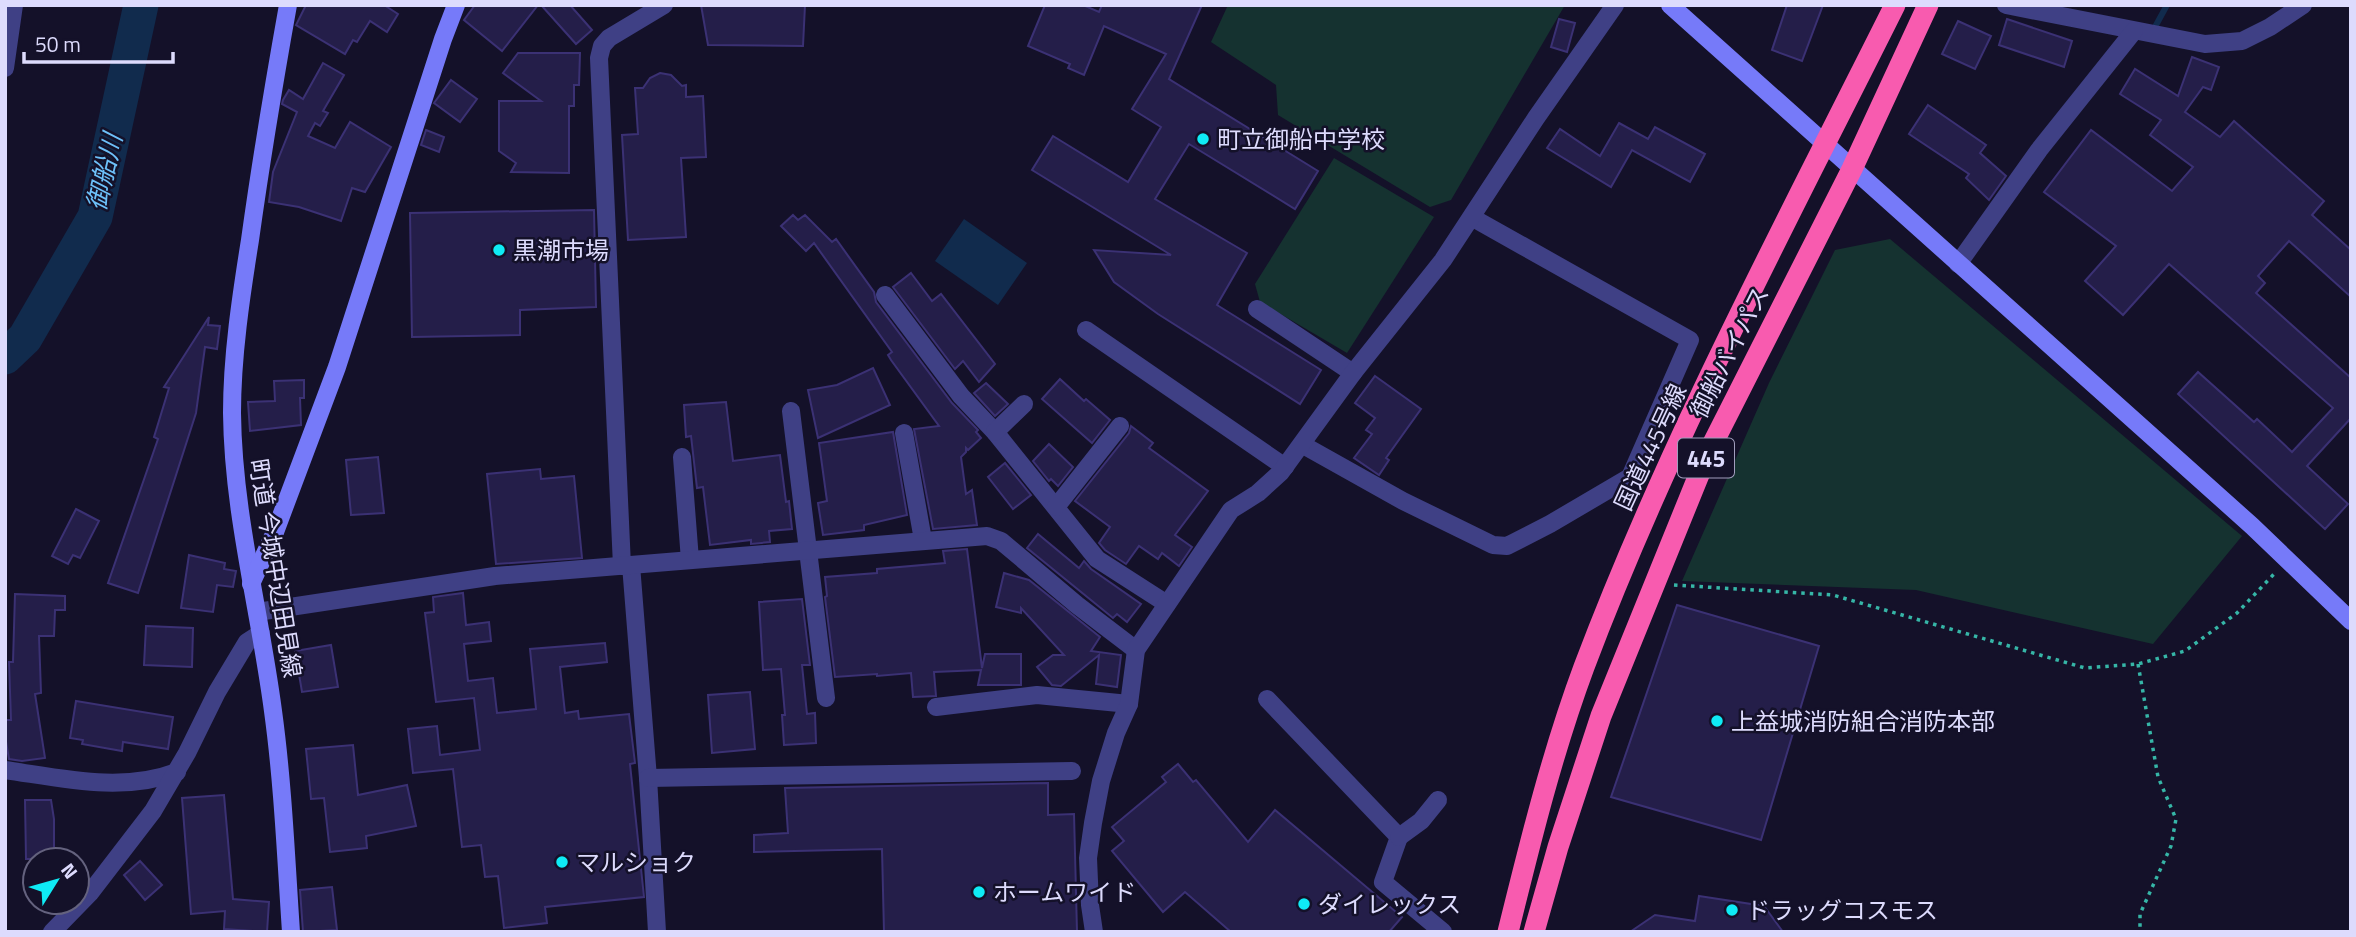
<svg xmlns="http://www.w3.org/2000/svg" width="2356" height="937" font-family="'Titillium Web','Noto Sans JP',sans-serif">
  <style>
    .green { fill: #153230 }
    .water { fill: #112b4d }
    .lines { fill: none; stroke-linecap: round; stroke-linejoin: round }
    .stream { stroke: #112b4d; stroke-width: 6 }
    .river { stroke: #112b4d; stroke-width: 35 }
    .building { fill: #241e49; stroke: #3b3174; stroke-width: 2 }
    .path { stroke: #36b6a7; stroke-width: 3.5; stroke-dasharray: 3.5 5; stroke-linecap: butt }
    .street { stroke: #3f4085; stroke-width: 18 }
    .secondary { stroke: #767af9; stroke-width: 18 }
    .highway { stroke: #f85baf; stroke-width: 21 }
    .poi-dot { fill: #0febf5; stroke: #141129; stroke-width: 2.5 }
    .labels { text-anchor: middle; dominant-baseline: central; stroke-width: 5; stroke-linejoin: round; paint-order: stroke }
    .shield { fill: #141129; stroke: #a19ebd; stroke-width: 2 }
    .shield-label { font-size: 23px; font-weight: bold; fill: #dddbfd }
    .poi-label { font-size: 24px; fill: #dddbfd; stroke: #141129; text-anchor: start }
    .street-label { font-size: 24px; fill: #dddbfd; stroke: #141129 }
    .water-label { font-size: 26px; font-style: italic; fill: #6dc0f9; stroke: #141129 }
  </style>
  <rect width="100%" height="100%" fill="#141129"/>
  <g class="green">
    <polygon points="1228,5 1565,5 1451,200 1430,207 1278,115 1276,85 1211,42"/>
    <polygon points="1334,158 1434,217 1347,353 1260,302 1255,284"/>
    <polygon points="1890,239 2242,536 2153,644 1916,590 1682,581 1769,383 1835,250"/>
  </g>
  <polygon class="water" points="964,219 1027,263 998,305 935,261"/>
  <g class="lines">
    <polyline class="stream" points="2155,27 2167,5"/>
    <polyline class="river" points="5,357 25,338 95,217 141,5"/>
  </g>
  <g class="building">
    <polygon points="306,5 384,5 398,14 387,32 370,21 357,42 353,40 345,54 296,25"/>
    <polygon points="475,5 538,5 502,51 464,20"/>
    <polygon points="541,5 570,5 592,30 576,44"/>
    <polygon points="701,5 805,5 803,46 708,45"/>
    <polygon points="1045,5 1083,5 1099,12 1102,5 1202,5 1169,79 1318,171 1295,209 1189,144 1155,199 1247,253 1217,305 1321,370 1300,404 1158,314 1114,282 1094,250 1171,255 1032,170 1053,136 1128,182 1161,127 1132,109 1166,54 1104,26 1084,75 1068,68 1070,64 1028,46"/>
    <polygon points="1787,5 1823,5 1802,61 1772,50"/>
    <polygon points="1559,19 1575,23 1567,52 1551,47"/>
    <polygon points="2007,19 2072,41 2064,67 1999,45"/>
    <polygon points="1958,21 1991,36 1975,69 1942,54"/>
    <polygon points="518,53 580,53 579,85 574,85 574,106 569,106 569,173 511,172 516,163 499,151 499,101 541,101 503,73"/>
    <polygon points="2192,57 2219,67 2211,90 2203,87 2185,112 2220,137 2234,121 2324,201 2312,215 2351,250 2351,297 2289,241 2258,276 2265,283 2256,293 2351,378 2351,418 2307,466 2348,504 2325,529 2178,394 2198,372 2254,422 2257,419 2292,452 2333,408 2169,264 2123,315 2085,281 2116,246 2044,192 2091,130 2172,191 2193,167 2150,135 2161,120 2120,94 2135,69 2178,96"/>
    <polygon points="323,63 344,75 323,111 328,113 320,126 315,123 308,136 335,148 350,122 391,147 365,192 352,188 341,221 299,207 269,202 273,172 297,112 282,104 283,100 289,90 303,99"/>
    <polygon points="660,73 671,75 682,86 686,85 686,97 703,96 706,157 681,158 686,237 628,240 622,135 638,134 635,88 643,88 650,78"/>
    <polygon points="451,80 477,99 460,122 434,103"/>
    <polygon points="1928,105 1986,145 1980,153 2006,176 1989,200 1966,178 1969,174 1909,134"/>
    <polygon points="1619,123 1648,139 1655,127 1705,154 1690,182 1632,150 1611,187 1547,148 1560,129 1600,156"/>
    <polygon points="426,130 444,137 439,152 421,145"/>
    <polygon points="594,210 596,307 520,310 520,335 412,337 410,213"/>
    <polygon points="793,215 798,220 805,215 832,242 836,239 874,292 876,302 952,403 978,430 976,432 981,438 968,450 966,448 966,452 961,457 966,494 972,490 977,525 933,529 914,429 939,426 891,360 888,355 892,352 814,243 806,251 781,226"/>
    <polygon points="911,273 932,301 941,294 995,364 979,382 963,361 955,369 893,287"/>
    <polygon points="209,317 208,325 220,326 217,349 205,347 196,413 138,593 108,583 158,439 154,437 169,388 164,387"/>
    <polygon points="873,368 890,405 818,438 808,390 837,385"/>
    <polygon points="1375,376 1421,409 1386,458 1389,460 1379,475 1354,458 1372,434 1366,430 1375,418 1355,403"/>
    <polygon points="1060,379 1084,401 1086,399 1110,420 1092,443 1042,399"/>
    <polygon points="304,380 304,398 300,398 301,425 250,431 248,402 275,401 274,381"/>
    <polygon points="986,383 1008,404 995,416 974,393"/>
    <polygon points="726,402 733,461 780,455 786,502 789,501 792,529 769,531 770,542 751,544 751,540 710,545 703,487 697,488 691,436 686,437 684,405"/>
    <polygon points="1131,426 1153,443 1149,448 1208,491 1175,535 1192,547 1179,566 1162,553 1158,559 1139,546 1126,564 1105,550 1099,543 1110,527 1075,501 1129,433"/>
    <polygon points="893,432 907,515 864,525 864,530 823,535 818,503 827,501 819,443"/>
    <polygon points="1049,444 1073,467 1058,486 1051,479 1049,481 1033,461"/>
    <polygon points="378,457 384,513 351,515 346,460"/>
    <polygon points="1005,463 1031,495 1013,509 988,477"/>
    <polygon points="540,469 541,479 574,476 582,558 496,564 487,474"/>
    <polygon points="76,509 99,521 80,558 73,555 68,564 52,556"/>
    <polygon points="1038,534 1079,568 1084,561 1091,569 1141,604 1127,622 1117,614 1113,618 1027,548"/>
    <polygon points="967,549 982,668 985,654 1021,654 1021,685 978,685 981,670 934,672 936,696 913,697 911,673 877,676 877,674 835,677 825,597 827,596 825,577 877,573 877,569 945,563 943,551"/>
    <polygon points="189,555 225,563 224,569 236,571 233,587 217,585 213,612 181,608"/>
    <polygon points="1004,573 1029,580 1100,637 1091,651 1121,655 1117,687 1096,684 1099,655 1061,686 1052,685 1037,667 1053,655 1064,655 1021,608 1021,613 996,607"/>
    <polygon points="463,593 466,625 489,622 491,641 464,644 468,681 493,678 497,713 536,709 530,649 605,643 607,662 560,667 565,713 578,711 579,719 629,714 635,763 630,764 644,897 545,907 547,923 504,928 498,876 485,877 481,845 462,847 453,769 413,773 408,729 437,726 440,755 480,750 474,698 436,702 425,613 434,612 433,597"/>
    <polygon points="15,594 65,596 65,610 55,610 54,636 39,636 41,693 35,694 45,758 22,761 9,759 5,736 5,720 11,720 9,662 13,662"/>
    <polygon points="802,599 810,665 802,665 807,714 815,713 816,743 784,745 782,715 785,715 781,669 763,670 759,602"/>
    <polygon points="1677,605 1819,646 1761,840 1611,797"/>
    <polygon points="146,626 193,628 192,667 144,665"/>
    <polygon points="331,645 338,687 302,692 295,651"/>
    <polygon points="750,692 755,749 712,753 708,695"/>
    <polygon points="76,701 173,717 168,749 123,742 122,751 82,744 83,740 70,738"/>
    <polygon points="353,745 358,795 407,785 416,826 366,836 367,848 330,852 324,798 311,799 306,749"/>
    <polygon points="1178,764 1193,782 1196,780 1248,842 1275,810 1402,917 1389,932 1231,932 1185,892 1163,912 1112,851 1124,841 1112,827 1166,782 1162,777"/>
    <polygon points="1048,783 1048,815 1074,814 1077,932 884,932 882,849 754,852 754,835 788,833 785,788"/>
    <polygon points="224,795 233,899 269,902 267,932 224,929 225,911 191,914 182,798"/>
    <polygon points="25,800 51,800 54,819 54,859 26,859"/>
    <polygon points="140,861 162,885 145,900 124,875"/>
    <polygon points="332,887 337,930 303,932 300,890"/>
    <polygon points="1699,896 1764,906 1783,932 1630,932 1655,915 1695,921"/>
  </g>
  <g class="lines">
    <g class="path">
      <polyline points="1674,585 1833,595 2085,668 2138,664 2185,651 2237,613 2275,573"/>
      <polyline points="2138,664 2158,777 2176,819 2171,846 2140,914 2140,932"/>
    </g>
    <g class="street">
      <polyline points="2006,5 2205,44 2242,41 2270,27 2303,5"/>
      <polyline points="5,68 14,5"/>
      <polyline points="1958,264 2039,150 2134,31"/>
      <polyline points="885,295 961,396 995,432 1097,559 1167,604"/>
      <polyline points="1257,309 1353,373"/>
      <polyline points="1086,330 1285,467"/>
      <polyline points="791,411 826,698"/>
      <polyline points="995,432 1024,404"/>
      <polyline points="904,433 923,540"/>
      <polyline points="1303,445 1403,501 1493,545 1507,546 1550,524 1630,477 1690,340 1473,218"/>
      <polyline points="682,457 690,560"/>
      <polyline points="1056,507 1120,426"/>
      <polyline points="631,565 648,778 657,932"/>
      <polyline points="622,566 599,58 602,46 609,38 664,5"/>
      <polyline points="257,612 495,576 987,536 1001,541 1077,605 1136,650"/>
      <polyline points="1267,699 1399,837 1383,882 1443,932"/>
      <polyline points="936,707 1037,695 1129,704"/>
      <path d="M5,770C61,778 122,793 177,772"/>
      <polyline points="648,778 1072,771"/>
      <polyline points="1399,837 1421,821 1438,800"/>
      <polyline points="52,932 90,893 153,811 187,753 217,692 247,642 261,633"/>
      <polyline points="1094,932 1090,905 1088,858 1093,823 1101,781 1116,733 1129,704 1136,650 1231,510 1258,493 1281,472 1353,373 1443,260 1536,118 1615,5"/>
    </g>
    <g class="secondary">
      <path d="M288,5C274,83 261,161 250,240C241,296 232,356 232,413C233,514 260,611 273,711C283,784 286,858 291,932"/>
      <polyline points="1670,5 2252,526 2351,621"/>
      <polyline points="251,584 275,532 337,367 443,39 456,5"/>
    </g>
    <g class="highway">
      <path d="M1508,932C1530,843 1552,753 1584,667C1670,439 1786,223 1895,5"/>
      <polyline points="1534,932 1558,847 1601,716 1707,455 1852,169 1928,5"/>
    </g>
  </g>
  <g class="poi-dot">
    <circle cx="1203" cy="139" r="7"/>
    <circle cx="499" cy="250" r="7"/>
    <circle cx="1717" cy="721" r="7"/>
    <circle cx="562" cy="862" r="7"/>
    <circle cx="979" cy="892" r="7"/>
    <circle cx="1304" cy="904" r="7"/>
    <circle cx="1732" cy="910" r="7"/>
  </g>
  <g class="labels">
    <rect class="shield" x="1678" y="438.5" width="56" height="39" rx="5"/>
    <g class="shield-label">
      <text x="1706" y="458">445</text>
    </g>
    <g class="poi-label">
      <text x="1217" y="139">町立御船中学校</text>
      <text x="513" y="250">黒潮市場</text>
      <text x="1731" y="721">上益城消防組合消防本部</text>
      <text x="576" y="862">マルショク</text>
      <text x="993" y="892">ホームワイド</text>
      <text x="1318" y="904">ダイレックス</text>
      <text x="1746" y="910">ドラッグコスモス</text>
    </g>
    <g class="street-label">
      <text transform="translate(1729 352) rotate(-63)">御船バイパス</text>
      <text transform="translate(1650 447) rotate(-65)">国道445号線</text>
      <text transform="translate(276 568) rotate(81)">町道 今城中辺田見線</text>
    </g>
    <g class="water-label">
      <text transform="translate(104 172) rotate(-77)">御船川</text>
    </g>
  </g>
  <rect width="2356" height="937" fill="none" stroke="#dddbfd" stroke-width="14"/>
  <g transform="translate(56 881) rotate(53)"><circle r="33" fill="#141129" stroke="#64627e" stroke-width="2"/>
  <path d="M0-5L12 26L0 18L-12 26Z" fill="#0febf5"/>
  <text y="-10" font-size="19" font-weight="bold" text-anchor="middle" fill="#dddbfd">N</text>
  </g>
  <path d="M24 52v10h149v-10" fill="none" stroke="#dddbfd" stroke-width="3.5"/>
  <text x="35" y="52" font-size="21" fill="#dddbfd" stroke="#141129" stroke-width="5" paint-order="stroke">50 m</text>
</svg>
